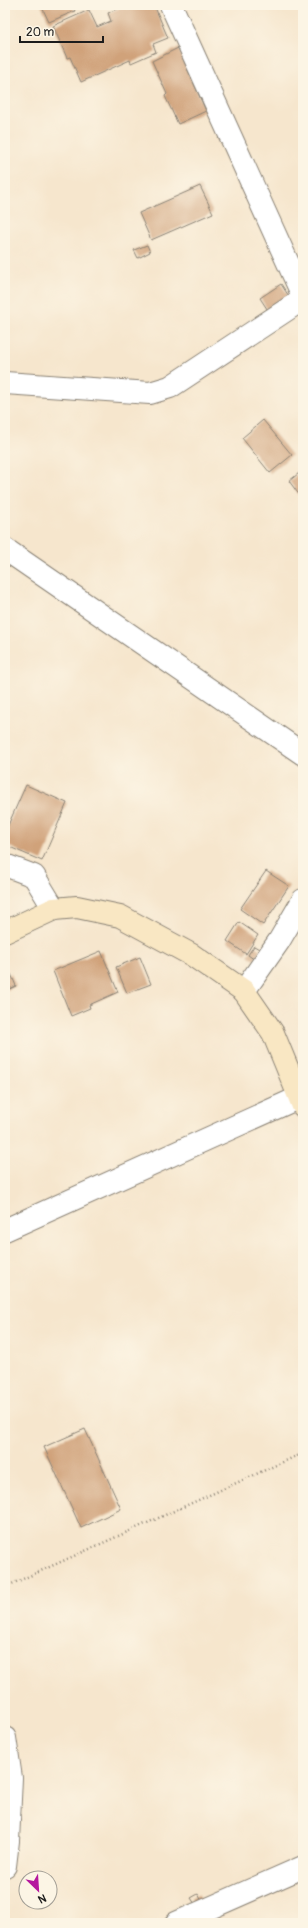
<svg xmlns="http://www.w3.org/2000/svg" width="308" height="1928" font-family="Pangolin,sans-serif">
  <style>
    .building { fill: #d0a27a }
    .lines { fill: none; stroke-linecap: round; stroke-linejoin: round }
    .street-casing { stroke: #898174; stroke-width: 24 }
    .secondary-casing { stroke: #898174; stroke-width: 24 }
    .path { stroke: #898174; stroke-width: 2.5; stroke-dasharray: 1 3; stroke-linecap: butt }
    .street { stroke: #fff; stroke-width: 22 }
    .secondary { stroke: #f9e7c3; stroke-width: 22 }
  </style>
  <rect width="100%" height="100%" fill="#fcf5e5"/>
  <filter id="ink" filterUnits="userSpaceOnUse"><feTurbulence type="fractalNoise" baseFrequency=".025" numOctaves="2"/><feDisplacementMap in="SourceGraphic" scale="8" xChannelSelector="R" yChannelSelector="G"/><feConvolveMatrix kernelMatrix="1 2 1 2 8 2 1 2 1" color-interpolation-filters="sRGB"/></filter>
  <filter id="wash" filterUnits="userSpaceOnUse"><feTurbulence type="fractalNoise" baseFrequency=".012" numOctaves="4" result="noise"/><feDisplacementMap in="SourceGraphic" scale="16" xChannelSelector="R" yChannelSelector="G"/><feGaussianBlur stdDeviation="0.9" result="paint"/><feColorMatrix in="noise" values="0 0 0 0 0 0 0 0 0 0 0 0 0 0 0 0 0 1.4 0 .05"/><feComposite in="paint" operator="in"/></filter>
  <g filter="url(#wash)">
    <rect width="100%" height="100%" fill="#f6e6cd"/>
    <g id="blocks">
      <g class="building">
        <polygon points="41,5 72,5 75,11 49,22"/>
        <polygon points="126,5 127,9 137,5 154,5 168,38 153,44 156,52 131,63 130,60 81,82 70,57 67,58 53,26 89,10 97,27 111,21 108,13"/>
        <polygon points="178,48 206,111 178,124 165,96 167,94 152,61"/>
        <polygon points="200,186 213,213 151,240 139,213"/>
        <polygon points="147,245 150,252 138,258 134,250"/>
        <polygon points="281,284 290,298 269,312 260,298"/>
        <polygon points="263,420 292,455 270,473 242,438"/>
        <polygon points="303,470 303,500 289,481"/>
        <polygon points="26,785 67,803 42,861 5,845 5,832"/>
        <polygon points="266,871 289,886 263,925 240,909"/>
        <polygon points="239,922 258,935 246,954 227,941"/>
        <polygon points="254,946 261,950 255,960 248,955"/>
        <polygon points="101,951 118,992 89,1005 90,1008 71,1016 53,971"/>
        <polygon points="140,957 151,984 127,993 116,967"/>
        <polygon points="11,974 16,986 5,991 5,977"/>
        <polygon points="85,1429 121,1509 81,1528 44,1447"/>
        <polygon points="198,1894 202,1901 195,1904 191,1898"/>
      </g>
    </g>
  </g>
  <g filter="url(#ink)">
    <use href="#blocks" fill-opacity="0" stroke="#898174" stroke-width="1"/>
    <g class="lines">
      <g class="street-casing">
        <g id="street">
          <polyline points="171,5 303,296"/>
          <polyline points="5,383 150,393 170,387 303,299"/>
          <polyline points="5,549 303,754"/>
          <polyline points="5,865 34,876 54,909"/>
          <polyline points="244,991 279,941 303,900"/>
          <polyline points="5,1230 300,1097"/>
          <polyline points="5,1738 11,1778 8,1841 5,1866"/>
          <polyline points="176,1923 303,1867"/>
        </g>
      </g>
      <g class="secondary-casing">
        <polyline id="secondary" points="5,932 54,909 77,907 120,916 192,955 244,991 273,1033 303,1106"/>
      </g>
      <polyline class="path" points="5,1587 303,1453"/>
      <use href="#street" class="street"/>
      <use href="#secondary" class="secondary"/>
    </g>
  </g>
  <rect width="308" height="1928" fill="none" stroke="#fcf5e5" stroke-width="20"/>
  <g transform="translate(38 1890) rotate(155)"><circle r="19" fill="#fcf5e5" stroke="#a29e95"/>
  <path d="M0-3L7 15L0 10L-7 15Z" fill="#b5179e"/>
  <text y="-6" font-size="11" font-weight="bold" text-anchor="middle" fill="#1c1c1c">N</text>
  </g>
  <path d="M20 36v6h83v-6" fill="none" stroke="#1c1c1c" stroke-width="2"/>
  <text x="26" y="36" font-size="12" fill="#1c1c1c" stroke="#fcf5e5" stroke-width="3" paint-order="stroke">20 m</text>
</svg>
